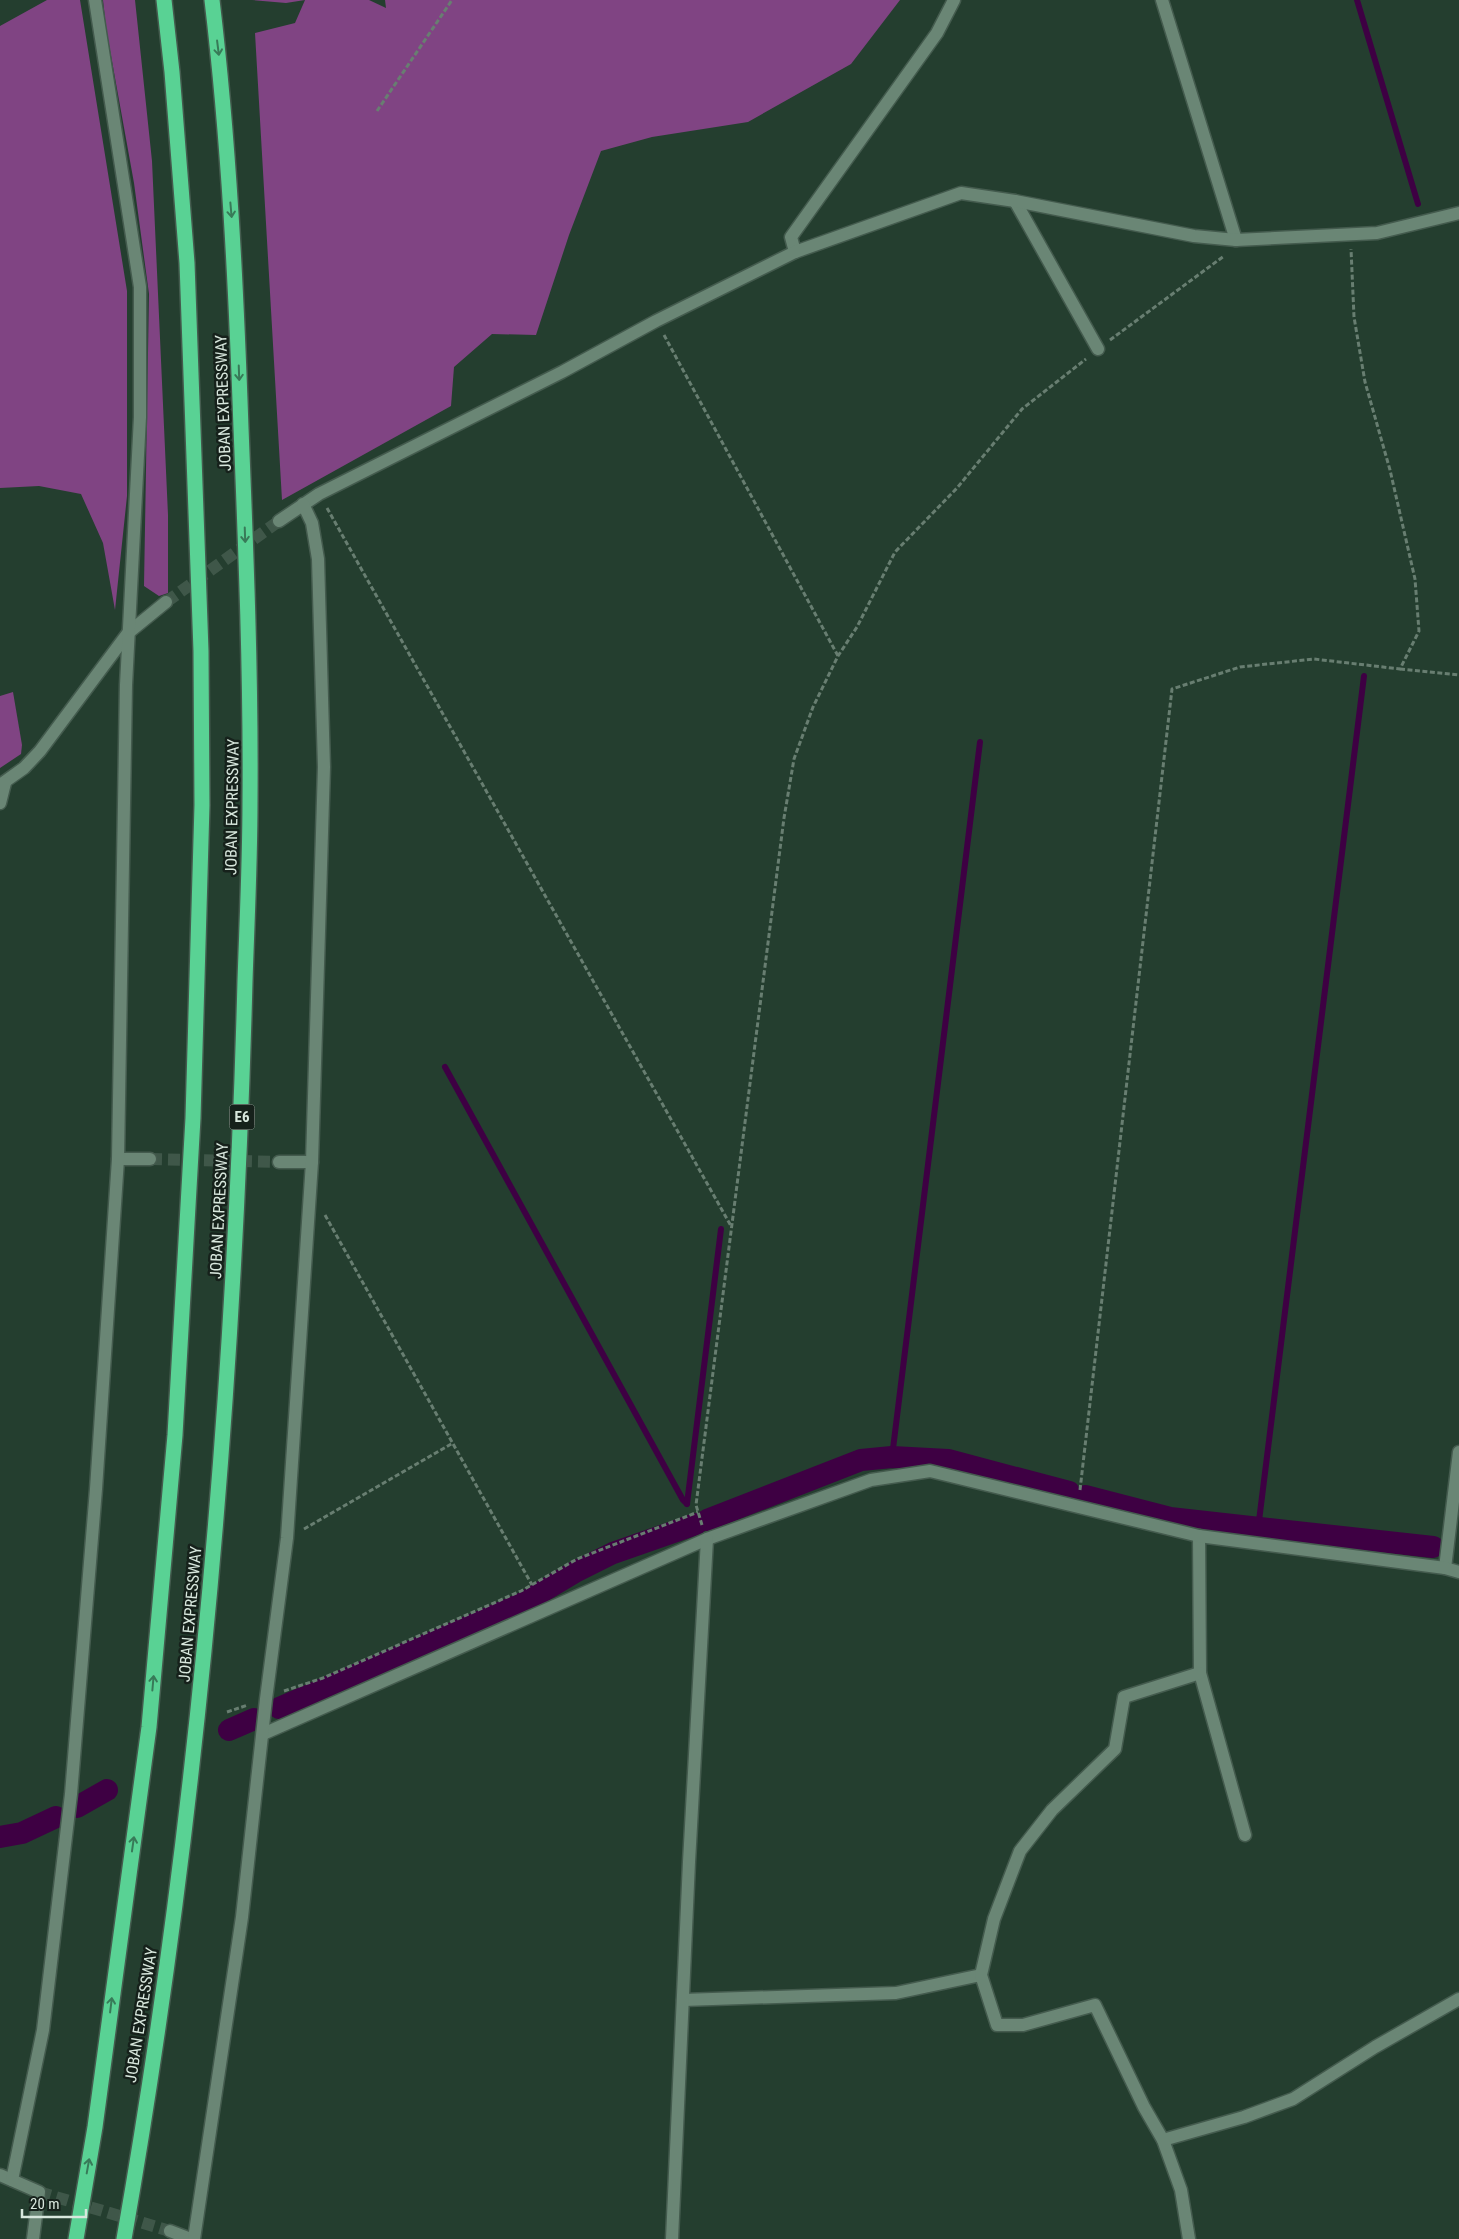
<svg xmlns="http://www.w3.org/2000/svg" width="1459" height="2239" font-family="'Roboto Condensed',sans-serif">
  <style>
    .green { fill: #804483 }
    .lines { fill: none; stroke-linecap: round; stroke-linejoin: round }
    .stream { stroke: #3e0043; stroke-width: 6 }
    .canal { stroke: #3e0043; stroke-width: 22 }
    .minor-tunnel { stroke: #3f5749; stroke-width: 12; stroke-dasharray: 12 6; stroke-linecap: butt }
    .minor-casing { stroke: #445b4e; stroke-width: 15 }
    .highway-casing { stroke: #445b4e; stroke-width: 18 }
    .path { stroke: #687e71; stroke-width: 3; stroke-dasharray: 5 2.5; stroke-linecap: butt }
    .minor { stroke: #6a8675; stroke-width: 12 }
    .highway { stroke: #59d294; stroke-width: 15 }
    .oneway { stroke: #387a58 }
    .labels { text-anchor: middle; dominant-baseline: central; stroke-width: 5; stroke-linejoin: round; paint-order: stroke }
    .shield { fill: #16211b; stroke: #9eaca3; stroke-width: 1 }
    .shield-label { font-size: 15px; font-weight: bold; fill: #d8e7dd }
    .street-label { font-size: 16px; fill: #d8e7dd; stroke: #16211b }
  </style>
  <rect width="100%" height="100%" fill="#243e2f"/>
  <g class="green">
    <polygon points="47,0 80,0 127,291 127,496 115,610 103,543 81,494 39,486 0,488 0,26"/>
    <polygon points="103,0 135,0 152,161 168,515 168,593 159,596 144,586 149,294 134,183 106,28"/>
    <polygon points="252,0 305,0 286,3"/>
    <polygon points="305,0 369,0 386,8 385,0 900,0 851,64 748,122 652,137 601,151 569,235 536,335 492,334 454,367 451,406 282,500 255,33 295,23"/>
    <polygon points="13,692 22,745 21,754 0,768 0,696"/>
  </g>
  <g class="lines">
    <g class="stream">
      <polyline points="1357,0 1418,204"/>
      <polyline points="445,1067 683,1500 687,1504"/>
      <polyline points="892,1457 980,742"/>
      <polyline points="687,1504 721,1229"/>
      <polyline points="1258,1529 1364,676"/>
    </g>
    <g class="canal">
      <polyline points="1085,1496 1170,1518 1433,1547"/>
      <polyline points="707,1520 861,1460 892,1457 948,1460 1069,1492"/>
      <polyline points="279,1708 523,1603 575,1572 613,1553 696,1524"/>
      <polyline points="229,1730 254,1719"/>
      <polyline points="77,1807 107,1790"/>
      <polyline points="0,1837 22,1833 56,1817"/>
    </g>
    <g class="minor-tunnel">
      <polyline points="166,602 279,521"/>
      <polyline points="150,1159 279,1162"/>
      <polyline points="39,2192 170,2231"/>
    </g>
    <g class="minor-casing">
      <g id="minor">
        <polyline points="1162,0 1236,240"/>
        <polyline points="1015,201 1098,349"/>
        <polyline points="795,252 791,237 937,33 954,0"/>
        <polyline points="279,521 319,494 562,372 656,321 795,252 961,193 1015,201 1194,236 1236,240 1377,233 1459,213"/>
        <polyline points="0,785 24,768 40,751 128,633 166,602"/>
        <polyline points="0,803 5,783"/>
        <polyline points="118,1159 150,1159"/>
        <polyline points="279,1162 312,1162"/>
        <polyline points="1199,1536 1200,1673 1245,1835"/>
        <polyline points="1445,1568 1459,1452"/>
        <polyline points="263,1734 707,1539 871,1480 930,1471 1199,1536 1445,1568 1459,1572"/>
        <polyline points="683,2000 896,1993 981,1975"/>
        <polyline points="1163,2140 1244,2117 1293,2099 1375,2047 1459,1999"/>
        <polyline points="0,2175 39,2192 33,2239"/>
        <polyline points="12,2180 43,2030 71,1794 96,1489 118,1159 126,685 140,417 140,287 95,0"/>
        <polyline points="170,2231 191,2239"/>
        <polyline points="194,2239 242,1917 266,1699 287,1538 312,1162 324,767 318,559 312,523 303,504"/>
        <polyline points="672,2239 689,1862 707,1539"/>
        <polyline points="1189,2239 1181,2190 1163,2140 1144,2107 1095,2005 1023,2025 997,2025 981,1975 994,1919 1020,1851 1052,1810 1115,1749 1124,1697 1200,1673"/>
      </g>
    </g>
    <g class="highway-casing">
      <g id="highway">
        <polyline points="76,2239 95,2127 149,1727 175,1435 193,1118 202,805 201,651 187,263 172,72 164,0"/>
        <path d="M124,2239C197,1824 234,1402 245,981C247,921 250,861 250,801C251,676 246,552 241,428C236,285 229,142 212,0"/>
      </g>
    </g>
    <g class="path">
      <polyline points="377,111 452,0"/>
      <polyline points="664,335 838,656"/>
      <polyline points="1110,340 1224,256"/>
      <polyline points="327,508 731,1226"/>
      <polyline points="1400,669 1459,675"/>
      <polyline points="325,1215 532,1585"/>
      <polyline points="1080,1490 1172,689 1240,667 1314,659 1400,669 1419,631 1415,579 1390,470 1365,382 1354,317 1351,249"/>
      <polyline points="702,1525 696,1505 784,818 794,759 813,707 838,656 857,627 895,552 957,488 1022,409 1086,359"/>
      <polyline points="304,1529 453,1443"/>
      <polyline points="284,1691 323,1678 521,1591 577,1559 698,1512"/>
      <polyline points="227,1712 248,1705"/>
    </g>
    <use href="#minor" class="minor"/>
    <use href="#highway" class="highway"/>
  </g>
  <defs><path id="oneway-shaft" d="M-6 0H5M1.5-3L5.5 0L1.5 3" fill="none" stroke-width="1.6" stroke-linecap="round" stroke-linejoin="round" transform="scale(1.25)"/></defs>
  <g class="oneway">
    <use href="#oneway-shaft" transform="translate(218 48) rotate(83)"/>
    <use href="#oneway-shaft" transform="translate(231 210) rotate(85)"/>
    <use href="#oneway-shaft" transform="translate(239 373) rotate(88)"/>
    <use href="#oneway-shaft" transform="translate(245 535) rotate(88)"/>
    <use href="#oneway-shaft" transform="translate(153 1683) rotate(-85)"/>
    <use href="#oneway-shaft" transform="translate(133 1844) rotate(-82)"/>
    <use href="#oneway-shaft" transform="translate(111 2005) rotate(-83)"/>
    <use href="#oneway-shaft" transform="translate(88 2166) rotate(-80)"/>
  </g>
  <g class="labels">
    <rect class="shield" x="229.5" y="1104.5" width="25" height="25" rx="4"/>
    <g class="shield-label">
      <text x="242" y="1117">E6</text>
    </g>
    <g class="street-label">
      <text transform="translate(223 403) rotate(-92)">JOBAN EXPRESSWAY</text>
      <text transform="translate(232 807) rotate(-89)">JOBAN EXPRESSWAY</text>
      <text transform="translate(219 1211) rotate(-87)">JOBAN EXPRESSWAY</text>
      <text transform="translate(190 1614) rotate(-85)">JOBAN EXPRESSWAY</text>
      <text transform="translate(141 2015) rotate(-81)">JOBAN EXPRESSWAY</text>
    </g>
  </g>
  <path d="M22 2209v8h64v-8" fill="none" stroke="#d8e7dd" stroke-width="2.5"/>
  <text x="30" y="2209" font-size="15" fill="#d8e7dd" stroke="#16211b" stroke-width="4" paint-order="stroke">20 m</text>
</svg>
